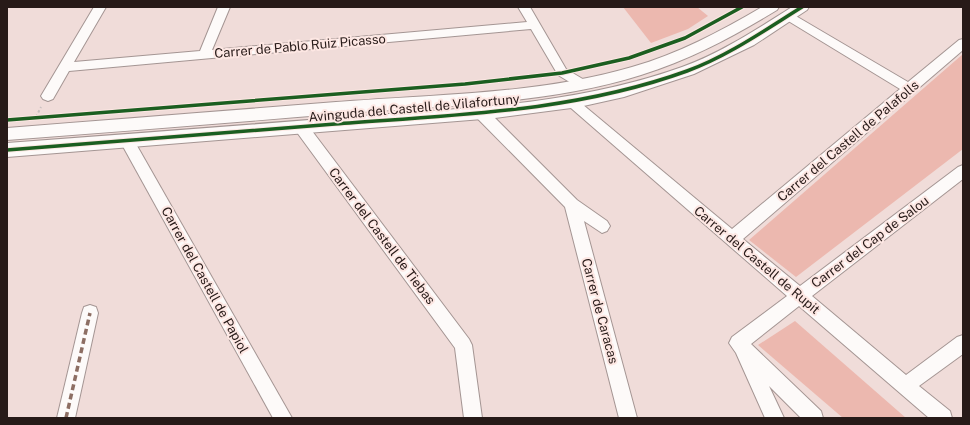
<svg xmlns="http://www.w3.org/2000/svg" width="970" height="425" font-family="'Public Sans',sans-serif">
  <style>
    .green { fill: #ecb8af }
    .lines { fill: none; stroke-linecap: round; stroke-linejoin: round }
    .minor-casing { stroke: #a49593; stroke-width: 2 }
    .tertiary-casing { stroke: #a49593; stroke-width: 2 }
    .path { stroke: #c8c1bf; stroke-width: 2; stroke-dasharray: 2.5 2.5; stroke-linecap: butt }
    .minor { fill: #fdfaf9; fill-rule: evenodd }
    .tertiary { fill: #fdfaf9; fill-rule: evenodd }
    .quiet { stroke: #8d6e63; stroke-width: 3.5; stroke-dasharray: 6 3.5; stroke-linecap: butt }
    .cycleway-casing { stroke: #fde7e3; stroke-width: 5.5 }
    .cycleway { stroke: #1b5e20; stroke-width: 3.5 }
    .labels { text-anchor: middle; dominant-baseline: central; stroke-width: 4; stroke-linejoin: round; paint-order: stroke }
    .street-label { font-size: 13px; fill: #271a18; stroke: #fde7e3 }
  </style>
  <rect width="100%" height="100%" fill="#f0dcd9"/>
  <g class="green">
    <polygon points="623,7 697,7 708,16 688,29 651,43"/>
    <polygon points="963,54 963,149 796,277 749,240"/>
    <polygon points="795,321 906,418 843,418 758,345"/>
  </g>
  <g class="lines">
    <g class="minor-casing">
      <g id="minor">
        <polygon points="94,7 106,7 74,62 200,51 218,7 230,7 212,50 527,22 518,7 530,7 566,69 586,81 587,84 586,87 581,89 558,75 531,29 69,71 53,99 48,101 43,99 41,96"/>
        <polygon points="789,12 908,82 959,40 963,39 963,50 743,239 800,286 958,167 963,165 963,179 812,296 906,375 957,337 963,335 963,354 919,386 950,411 952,418 929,418 799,306 751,344 821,411 823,418 801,418 769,386 784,418 765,418 736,353 729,343 732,337 787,296 564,102 566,99 571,97 576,99 732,229 900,89 785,19 783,16 785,13"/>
        <polygon points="481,108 486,109 577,200 607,221 610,226 607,231 602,233 584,221 637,418 619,418 565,207 476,117 474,113 476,109"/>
        <polygon points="301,122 306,123 469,339 472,345 482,418 464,418 455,348 296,131 294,127 296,123"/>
        <polygon points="127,136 132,137 292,418 273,418 120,141 122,137"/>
        <polygon points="90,305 96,307 98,313 75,418 57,418 82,313 84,307"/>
      </g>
    </g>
    <g class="tertiary-casing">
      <g id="tertiary">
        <path d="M762,7H779L777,10C734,36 690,60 641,75C546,105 434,106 335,114C226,123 116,132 7,140V128C117,119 226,111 336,102C431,95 541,94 632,67C678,54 721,31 762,7Z"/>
        <path d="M792,7H809L807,10L754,45L694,74L624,97L579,107L495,118L7,157V143C116,135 225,127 334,118C451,109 570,107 682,67C721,53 757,29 792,7Z"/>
      </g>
    </g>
    <polyline class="path" points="36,117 41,107"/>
    <use href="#minor" class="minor"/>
    <use href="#tertiary" class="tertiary"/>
    <polyline class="quiet" points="66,418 90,313"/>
    <g class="cycleway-casing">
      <g id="cycleway">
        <polyline points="7,120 465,84 562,73 629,58 685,38 742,7"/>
        <path d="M7,150C116,141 226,133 335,124C454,115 574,112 687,71C728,56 765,30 802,7"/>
      </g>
    </g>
    <use href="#cycleway" class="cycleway"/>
  </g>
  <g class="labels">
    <g class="street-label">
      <text transform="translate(300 46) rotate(-5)">Carrer de Pablo Ruiz Picasso</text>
      <text transform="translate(414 108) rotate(-5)">Avinguda del Castell de Vilafortuny</text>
      <text transform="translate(848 141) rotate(-40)">Carrer del Castell de Palafolls</text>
      <text transform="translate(382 236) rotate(53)">Carrer del Castell de Tiebas</text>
      <text transform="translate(870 242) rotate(-37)">Carrer del Cap de Salou</text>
      <text transform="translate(757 260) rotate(40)">Carrer del Castell de Rupit</text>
      <text transform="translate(205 280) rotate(61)">Carrer del Castell de Papiol</text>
      <text transform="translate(600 311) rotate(75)">Carrer de Caracas</text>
    </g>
  </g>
  <rect width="970" height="425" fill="none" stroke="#271a18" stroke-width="16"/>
</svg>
